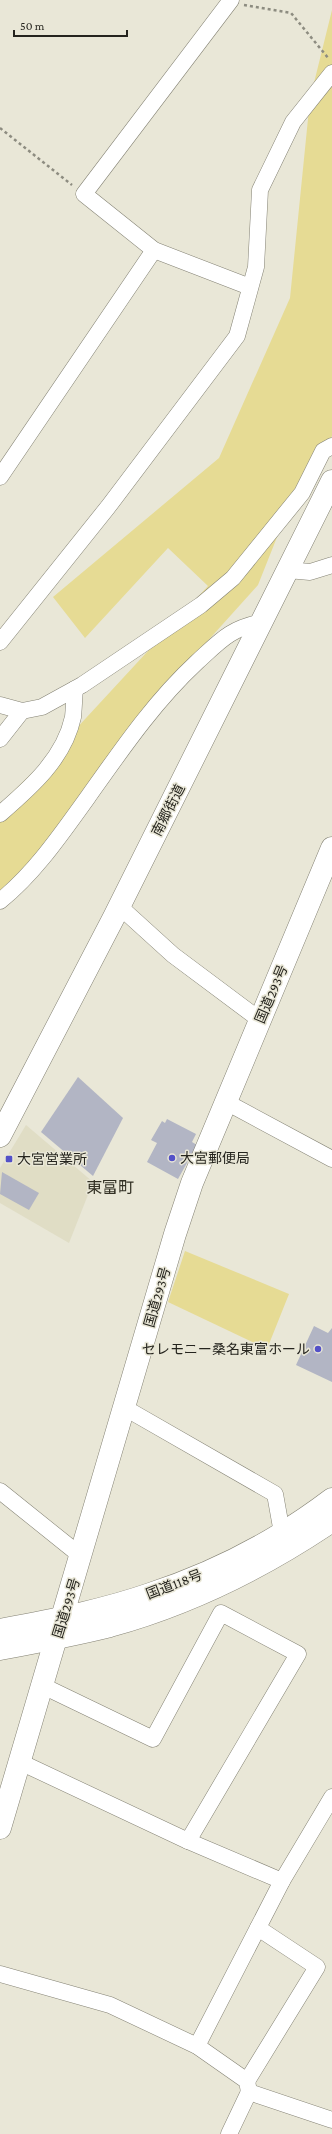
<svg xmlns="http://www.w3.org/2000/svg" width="332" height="2134" font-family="'Crimson Pro','Noto Sans JP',serif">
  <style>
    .built { fill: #e0ddc5 }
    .green { fill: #e6db94 }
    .building { fill: #b2b5c4 }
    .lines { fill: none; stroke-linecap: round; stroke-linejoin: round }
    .street-casing { stroke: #848274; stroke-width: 17 }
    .secondary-casing { stroke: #848274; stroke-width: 23 }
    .highway-casing { stroke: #848274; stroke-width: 23 }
    .path { stroke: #8d8c80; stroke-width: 2.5; stroke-dasharray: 3 3; stroke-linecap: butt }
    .street { stroke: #fff; stroke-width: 16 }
    .secondary { stroke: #fff; stroke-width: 22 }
    .highway { stroke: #fff; stroke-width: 22 }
    .poi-dot { fill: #5351c8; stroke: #e9e7d7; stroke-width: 1.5 }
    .labels { text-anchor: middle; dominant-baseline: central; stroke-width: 3; stroke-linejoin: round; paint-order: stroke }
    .street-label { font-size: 14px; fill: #25241e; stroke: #e9e7d7 }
    .poi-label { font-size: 14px; fill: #25241e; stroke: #e9e7d7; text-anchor: start }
    .quarter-label { font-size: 16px; fill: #323024; stroke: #e9e7d7 }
  </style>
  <rect width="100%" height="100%" fill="#e9e7d7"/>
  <polygon class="built" points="26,1125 93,1182 69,1243 0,1203 0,1168"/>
  <g class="green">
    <polygon points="332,10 332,436 291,502 258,585 123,735 60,825 6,889 0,894 0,804 62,744 208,586 168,548 85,638 53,597 219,458 290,298 310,99"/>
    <polygon points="185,1251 289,1294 267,1349 168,1302"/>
  </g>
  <g class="building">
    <polygon points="78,1077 123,1118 93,1176 41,1132"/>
    <polygon points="167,1119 196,1134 192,1142 197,1145 178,1179 147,1162 157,1143 151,1140 162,1121 165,1123"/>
    <polygon points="2,1172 39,1193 29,1210 0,1194"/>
    <polygon points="314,1326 328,1333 332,1328 332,1382 296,1365"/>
  </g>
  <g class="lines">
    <g class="street-casing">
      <g id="street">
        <polyline points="231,0 84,194 154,250 250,287"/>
        <polyline points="0,477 154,250"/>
        <polyline points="288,570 310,572 332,565"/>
        <polyline points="0,642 108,507 237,336 256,267 260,190 293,122 332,73"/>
        <polyline points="0,705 22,711 42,707 82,685 201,605 233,578 302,493 323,451 332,446"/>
        <polyline points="0,739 22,711"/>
        <path d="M0,814C30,788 64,759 73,717C74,708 74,698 75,689"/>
        <path d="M0,901C35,873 62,833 88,797C122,749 154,702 197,662C220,641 230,628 263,622"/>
        <polyline points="119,906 173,955 260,1020"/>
        <polyline points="226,1102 332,1159"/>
        <polyline points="125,1408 275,1494 282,1533"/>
        <polyline points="0,1491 81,1556"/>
        <polyline points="43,1686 153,1739 221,1613 298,1654 188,1841"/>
        <polyline points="20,1762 188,1841 282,1881"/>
        <polyline points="0,1974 110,2005 197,2046 247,2081 249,2092 332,2120"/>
        <polyline points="197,2046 282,1881 332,1797"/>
        <polyline points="247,2081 317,1967 258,1928"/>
        <polyline points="229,2134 249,2092"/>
      </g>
    </g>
    <g class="secondary-casing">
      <polyline id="secondary" points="0,1136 114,917 332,481"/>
    </g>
    <g class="highway-casing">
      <g id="highway">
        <path d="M0,1630C51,1620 101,1611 150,1594C214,1573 278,1540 332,1499"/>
        <path d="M0,1649C37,1642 74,1635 110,1626C190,1604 264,1567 332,1521"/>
        <polyline points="0,1828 175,1234 192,1183 332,848"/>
      </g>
    </g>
    <g class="path">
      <polyline points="244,5 291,13 329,59"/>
      <polyline points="0,128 72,185"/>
    </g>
    <use href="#street" class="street"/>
    <use href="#secondary" class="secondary"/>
    <use href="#highway" class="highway"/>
  </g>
  <g class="poi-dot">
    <circle cx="172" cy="1158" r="4"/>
    <rect x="5" y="1155" width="8" height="8" rx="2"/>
    <circle cx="318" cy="1349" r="4"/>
  </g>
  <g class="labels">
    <g class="street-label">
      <text transform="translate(168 810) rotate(-63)">南郷街道</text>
      <text transform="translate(271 994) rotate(-67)">国道293号</text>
      <text transform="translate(157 1297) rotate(-74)">国道293号</text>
      <text transform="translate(174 1584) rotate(-21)">国道118号</text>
      <text transform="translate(66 1608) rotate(-73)">国道293号</text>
    </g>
    <g class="poi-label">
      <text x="180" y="1158">大宮郵便局</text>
      <text x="17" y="1159">大宮営業所</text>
      <text x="310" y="1349" text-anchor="end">セレモニー桑名東富ホール</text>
    </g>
    <g class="quarter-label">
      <text x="110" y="1187">東富町</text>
    </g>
  </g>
  <path d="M14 30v6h113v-6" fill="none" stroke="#25241e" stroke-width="2"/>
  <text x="20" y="30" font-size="12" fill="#25241e" stroke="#e9e7d7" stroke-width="3" paint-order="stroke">50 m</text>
</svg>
